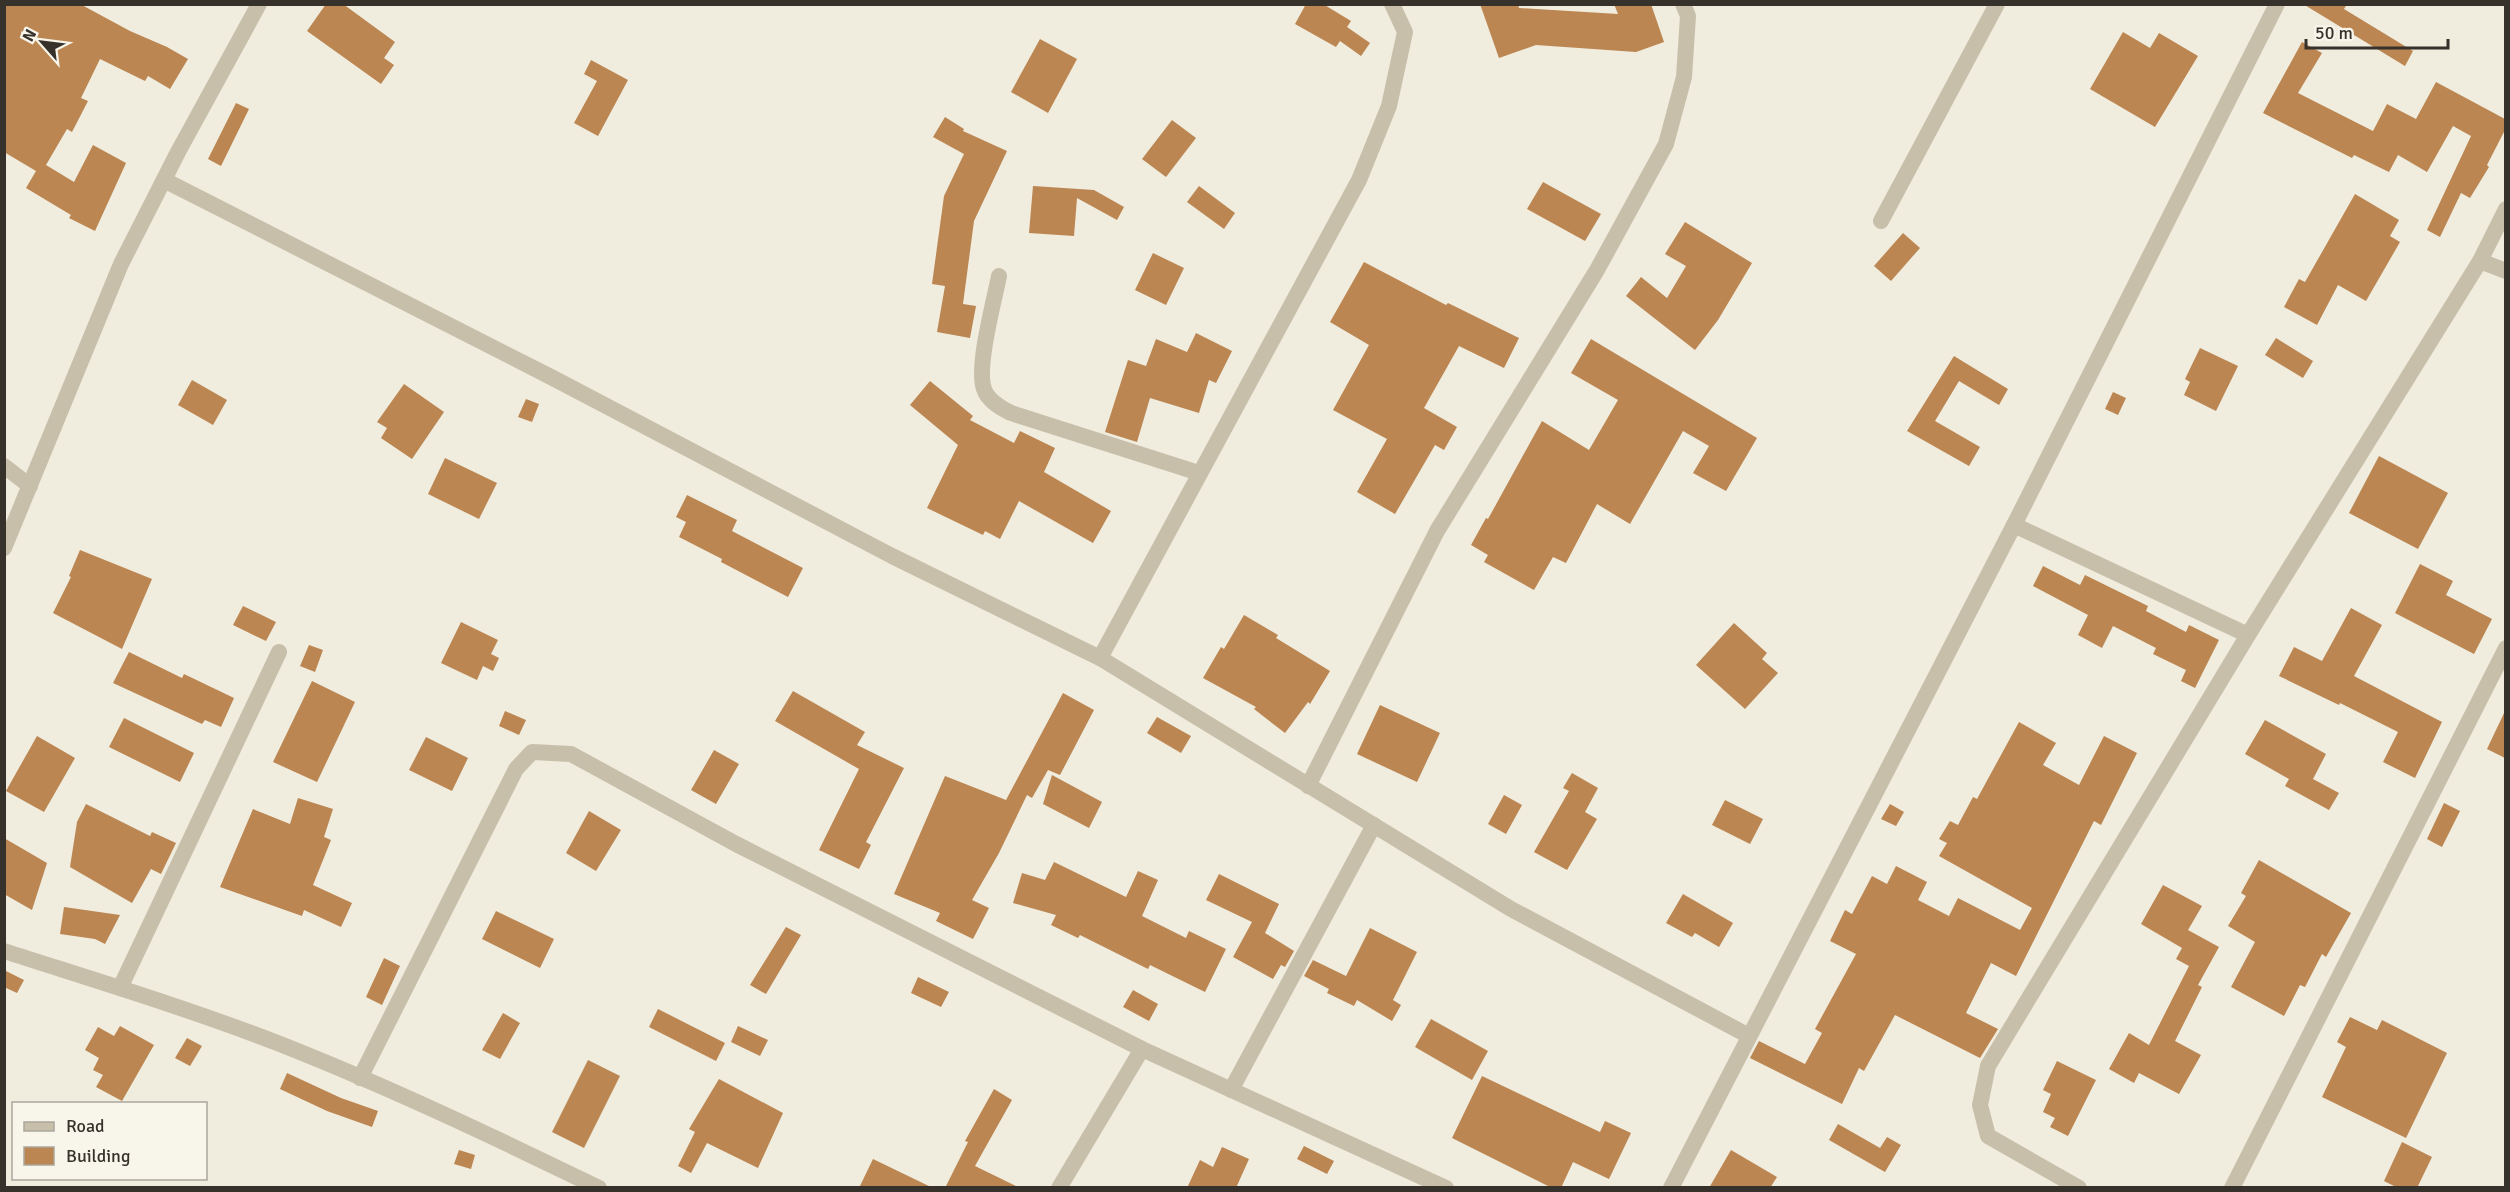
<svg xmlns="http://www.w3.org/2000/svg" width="2510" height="1192" font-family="Signika,sans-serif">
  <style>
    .building { fill: #bb8651 }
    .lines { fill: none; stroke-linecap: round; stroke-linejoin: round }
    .minor { stroke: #c8bfab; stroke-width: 16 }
  </style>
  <rect width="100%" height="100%" fill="#f0ecde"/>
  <g class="building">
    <polygon points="4,4 80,4 130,31 167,47 188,59 170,89 148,76 145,81 100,59 81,98 88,101 72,132 67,129 46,165 74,182 93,145 126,163 95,231 69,218 71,215 26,188 36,171 4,152"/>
    <polygon points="326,4 343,4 395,42 384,58 394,65 381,84 307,31"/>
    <polygon points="1306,4 1323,4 1351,21 1347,27 1370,43 1361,56 1340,41 1336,47 1295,24"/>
    <polygon points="1480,4 1518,4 1519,8 1618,14 1614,4 1651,4 1664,42 1636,52 1536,45 1499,58"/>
    <polygon points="2303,4 2347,4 2344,9 2413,51 2405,66"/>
    <polygon points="2123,32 2150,48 2159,33 2198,56 2155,127 2090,89"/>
    <polygon points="1040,39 1077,59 1048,113 1011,92"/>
    <polygon points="2302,42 2322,53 2298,93 2373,131 2387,104 2416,119 2436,82 2505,119 2505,130 2487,165 2489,167 2470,198 2461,193 2440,237 2427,230 2471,136 2453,126 2427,172 2398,155 2389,172 2354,155 2352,158 2263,113"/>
    <polygon points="591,60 628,80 598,136 574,123 597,81 584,74"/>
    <polygon points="236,103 249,109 221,166 208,159"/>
    <polygon points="945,117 964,129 963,131 1007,151 974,221 963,304 976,306 970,338 937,332 945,286 932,284 944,196 964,154 933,137"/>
    <polygon points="1172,120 1196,138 1166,177 1142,159"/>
    <polygon points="1543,182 1601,214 1585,241 1527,209"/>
    <polygon points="1033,186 1094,190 1124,207 1117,220 1077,198 1074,236 1029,233"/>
    <polygon points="1199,186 1235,213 1224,229 1187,202"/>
    <polygon points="2355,194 2399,220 2390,236 2400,242 2366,301 2338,285 2317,325 2284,307 2299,279 2305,282"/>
    <polygon points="1685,222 1752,263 1718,320 1695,350 1626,296 1641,277 1667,298 1686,266 1665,254"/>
    <polygon points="1903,233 1920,248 1891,281 1874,266"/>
    <polygon points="1153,253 1184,268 1166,305 1135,290"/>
    <polygon points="1364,262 1446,305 1448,303 1519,338 1504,368 1459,346 1424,408 1457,427 1444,450 1435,445 1395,514 1357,492 1387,439 1333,410 1369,345 1330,322"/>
    <polygon points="1196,333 1232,351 1216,383 1209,380 1199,413 1150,398 1137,442 1105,432 1128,360 1146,366 1156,339 1187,352"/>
    <polygon points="2276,338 2313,361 2303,378 2265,355"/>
    <polygon points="1591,339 1757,438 1726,491 1693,473 1709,446 1683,431 1630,524 1597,504 1566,563 1553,557 1534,590 1484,562 1488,555 1471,545 1486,518 1488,519 1542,421 1589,450 1618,400 1571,373"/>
    <polygon points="2200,348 2238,366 2216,411 2184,395 2190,382 2185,379"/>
    <polygon points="1954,356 2008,389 1999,405 1959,381 1935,421 1980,447 1969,466 1907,431"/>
    <polygon points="192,380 227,400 213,425 178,405"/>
    <polygon points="930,381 973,416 970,420 1014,443 1020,431 1055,448 1044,472 1111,511 1093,543 1019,501 1000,539 985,531 983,535 927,508 958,445 910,405"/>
    <polygon points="404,384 444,412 412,459 381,438 387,428 377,422"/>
    <polygon points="2113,392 2126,398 2118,415 2105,409"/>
    <polygon points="526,399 539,404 532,422 518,417"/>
    <polygon points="2379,456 2448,493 2418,549 2349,513"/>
    <polygon points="445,458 497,483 479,519 428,494"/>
    <polygon points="687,495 737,520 732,531 803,568 788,597 721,562 722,559 679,537 686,522 676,517"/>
    <polygon points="80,550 152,579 122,649 53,613 71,577 69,576"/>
    <polygon points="2420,564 2453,581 2446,595 2492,619 2474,654 2395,613"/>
    <polygon points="2043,566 2080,585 2085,575 2148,606 2146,611 2186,632 2189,625 2219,640 2195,688 2181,681 2186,670 2153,654 2156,648 2113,626 2102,648 2078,635 2088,615 2033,586"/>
    <polygon points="243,606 276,622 266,641 233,625"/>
    <polygon points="2351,608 2382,625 2354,676 2442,722 2415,778 2383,762 2398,732 2340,703 2339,705 2279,676 2294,647 2322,661"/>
    <polygon points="1244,615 1278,635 1276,638 1330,671 1310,704 1308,702 1285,733 1254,709 1256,707 1203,678 1221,647 1224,649"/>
    <polygon points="461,622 498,640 491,654 499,658 493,671 483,666 477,680 441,663"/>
    <polygon points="1734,623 1767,653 1762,659 1778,673 1745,709 1696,665"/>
    <polygon points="309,645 323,650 315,672 300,666"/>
    <polygon points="129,652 182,678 184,674 234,698 221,727 205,720 202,724 113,683"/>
    <polygon points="312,681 355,702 317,782 273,762"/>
    <polygon points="793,691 865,732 857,745 904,768 866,842 871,845 859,869 819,850 859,769 775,721"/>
    <polygon points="1063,693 1094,710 1060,775 1048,770 1032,798 1027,795 999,853 972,900 989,908 973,939 936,921 940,913 894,894 945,776 1006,800"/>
    <polygon points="1380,705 1440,733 1417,782 1357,754"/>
    <polygon points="505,711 526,720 519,735 499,726"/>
    <polygon points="2505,711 2505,758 2487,749"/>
    <polygon points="1157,717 1191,736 1181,753 1147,733"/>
    <polygon points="124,718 194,753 180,782 109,747"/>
    <polygon points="2265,720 2326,754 2313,779 2339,793 2329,810 2285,786 2289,779 2245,754"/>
    <polygon points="2019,722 2056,743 2043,765 2079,785 2104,736 2137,753 2101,825 2094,821 2016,976 1991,963 1966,1013 1998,1029 1980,1058 1895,1015 1864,1071 1859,1068 1842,1104 1750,1058 1759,1041 1805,1064 1822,1033 1815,1029 1856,954 1830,941 1845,910 1852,914 1872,876 1887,884 1896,866 1927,882 1918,900 1949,916 1958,898 2020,930 2032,908 1939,856 1947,843 1939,839 1950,821 1958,825 1973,797 1977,799"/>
    <polygon points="37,736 75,758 44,812 6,791"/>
    <polygon points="426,737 468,758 452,791 409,770"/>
    <polygon points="714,750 739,764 716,804 691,790"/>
    <polygon points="1572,773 1598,788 1585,812 1597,819 1567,870 1534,852 1569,791 1563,788"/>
    <polygon points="1052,775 1102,802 1089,828 1043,804"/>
    <polygon points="1504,795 1522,805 1506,834 1488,824"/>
    <polygon points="298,798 333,809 324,837 331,840 313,885 352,903 341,927 304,910 302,916 220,887 253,809 290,824"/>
    <polygon points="1725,800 1763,819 1750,844 1712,825"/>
    <polygon points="2444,803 2460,811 2442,847 2427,839"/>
    <polygon points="86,804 150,836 152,832 176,843 161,874 151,869 132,903 70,867 77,822"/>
    <polygon points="1890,804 1904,812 1896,826 1881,819"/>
    <polygon points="589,811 621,830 596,871 566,853"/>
    <polygon points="4,838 47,863 32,910 4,894"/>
    <polygon points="2259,860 2351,913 2326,957 2322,954 2305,987 2300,985 2284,1016 2231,987 2255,942 2228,926 2246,896 2241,893"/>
    <polygon points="1054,862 1126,897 1138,871 1158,880 1142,916 1186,938 1189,931 1226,949 1205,992 1150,965 1148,969 1080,935 1078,938 1051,925 1056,915 1013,903 1022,873 1045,880"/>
    <polygon points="1219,874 1279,904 1265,933 1294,951 1285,967 1281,965 1273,979 1233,957 1252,922 1206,900"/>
    <polygon points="2163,885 2202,906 2188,930 2219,947 2198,985 2202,987 2175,1041 2201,1055 2179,1094 2139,1073 2134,1083 2109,1069 2129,1033 2149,1045 2189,966 2176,959 2182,948 2141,924"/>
    <polygon points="1683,894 1733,923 1719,947 1695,933 1692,937 1666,923"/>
    <polygon points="64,907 120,915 105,944 95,939 60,934"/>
    <polygon points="496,911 554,939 540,968 482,939"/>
    <polygon points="786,927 801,935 766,994 750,985"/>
    <polygon points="1370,928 1417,952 1393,1000 1401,1005 1392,1021 1357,1000 1354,1006 1327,993 1329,989 1304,976 1313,960 1346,976"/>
    <polygon points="384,958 400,966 382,1005 366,997"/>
    <polygon points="4,970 24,980 17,993 4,987"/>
    <polygon points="918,977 949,992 941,1007 911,993"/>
    <polygon points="1133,990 1158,1004 1149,1021 1123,1007"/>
    <polygon points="658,1009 725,1043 716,1061 649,1027"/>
    <polygon points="503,1013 520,1023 500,1059 482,1050"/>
    <polygon points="2350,1017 2377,1030 2382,1020 2447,1053 2406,1138 2322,1097 2346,1047 2337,1042"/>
    <polygon points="1431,1019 1488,1051 1472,1080 1415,1047"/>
    <polygon points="120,1026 154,1045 122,1101 96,1087 103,1075 93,1070 99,1058 85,1050 98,1027 114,1036"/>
    <polygon points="738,1026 768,1040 760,1056 731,1042"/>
    <polygon points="187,1038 202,1046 190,1066 175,1058"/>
    <polygon points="588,1060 620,1076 584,1148 552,1132"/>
    <polygon points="2057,1061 2096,1080 2068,1136 2050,1127 2055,1118 2043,1112 2051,1094 2043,1090"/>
    <polygon points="287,1073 341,1098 378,1111 372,1127 327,1111 280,1089"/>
    <polygon points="1482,1076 1600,1132 1605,1121 1631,1133 1609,1179 1573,1162 1561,1188 1552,1188 1452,1138"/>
    <polygon points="719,1079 783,1113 758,1168 707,1143 691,1173 678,1166 695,1132 689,1129"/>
    <polygon points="994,1089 1012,1100 975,1166 1020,1188 945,1188 968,1142 965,1141"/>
    <polygon points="1838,1124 1880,1148 1887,1137 1901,1145 1885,1172 1829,1140"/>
    <polygon points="2402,1142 2432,1157 2417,1188 2398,1188 2384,1181"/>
    <polygon points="1304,1146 1334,1161 1327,1174 1297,1159"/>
    <polygon points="1222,1147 1249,1159 1236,1188 1187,1188 1200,1160 1213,1167"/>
    <polygon points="459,1150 475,1155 471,1169 454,1164"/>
    <polygon points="1731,1150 1777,1177 1770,1188 1709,1188"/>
    <polygon points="873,1159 933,1188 859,1188"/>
  </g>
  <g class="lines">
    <g class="minor">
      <polyline points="164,180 551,377 892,556 1100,658 1511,909 1749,1036"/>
      <polyline points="1881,221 1997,4"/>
      <polyline points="2480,261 2506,271"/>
      <path d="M999,276C994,302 976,367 984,389C988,401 1001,408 1011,413L1199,473"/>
      <polyline points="4,466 30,486"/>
      <polyline points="2014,525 2248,635"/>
      <polyline points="4,548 121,264 178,152 259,4"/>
      <polyline points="1100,658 1359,180 1389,106 1405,32 1392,4"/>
      <polyline points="1308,786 1437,531 1597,270 1666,144 1684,77 1688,16 1683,4"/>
      <path d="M4,951C97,981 190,1009 280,1044C389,1087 494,1137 599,1188"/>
      <polyline points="120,988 279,652"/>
      <polyline points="360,1078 516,769 532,752 571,754 736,844 1142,1049 1446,1188"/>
      <polyline points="1231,1090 1374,825"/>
      <polyline points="1059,1188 1142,1049"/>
      <polyline points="1671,1188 2014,525 2277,4"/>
      <polyline points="2079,1188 1988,1136 1980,1105 1988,1066 2248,635 2480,261 2506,209"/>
      <polyline points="2232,1188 2506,648"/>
    </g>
  </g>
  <rect width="2510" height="1192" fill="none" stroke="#36312a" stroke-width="12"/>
  <rect x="12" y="1102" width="195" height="78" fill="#f8f5ea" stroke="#aaa79d" stroke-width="1.5"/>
  <rect x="24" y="1122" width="30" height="9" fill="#c8bfab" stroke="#aaa79d" stroke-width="1.5"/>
  <text x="66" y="1132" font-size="18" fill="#36312a">Road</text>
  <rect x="24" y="1147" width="30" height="18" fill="#bb8651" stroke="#aaa79d" stroke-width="1.5"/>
  <text x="66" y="1162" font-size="18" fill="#36312a">Building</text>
  <g transform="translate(42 42) rotate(298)" stroke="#f8f5ea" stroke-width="4.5" paint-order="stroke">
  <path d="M0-4.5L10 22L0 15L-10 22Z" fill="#36312a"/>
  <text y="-9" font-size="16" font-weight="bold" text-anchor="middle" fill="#36312a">N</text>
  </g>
  <path d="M2306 39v9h142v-9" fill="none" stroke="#36312a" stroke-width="3"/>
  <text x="2315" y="39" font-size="18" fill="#36312a" stroke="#f8f5ea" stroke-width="4.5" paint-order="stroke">50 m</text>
</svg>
